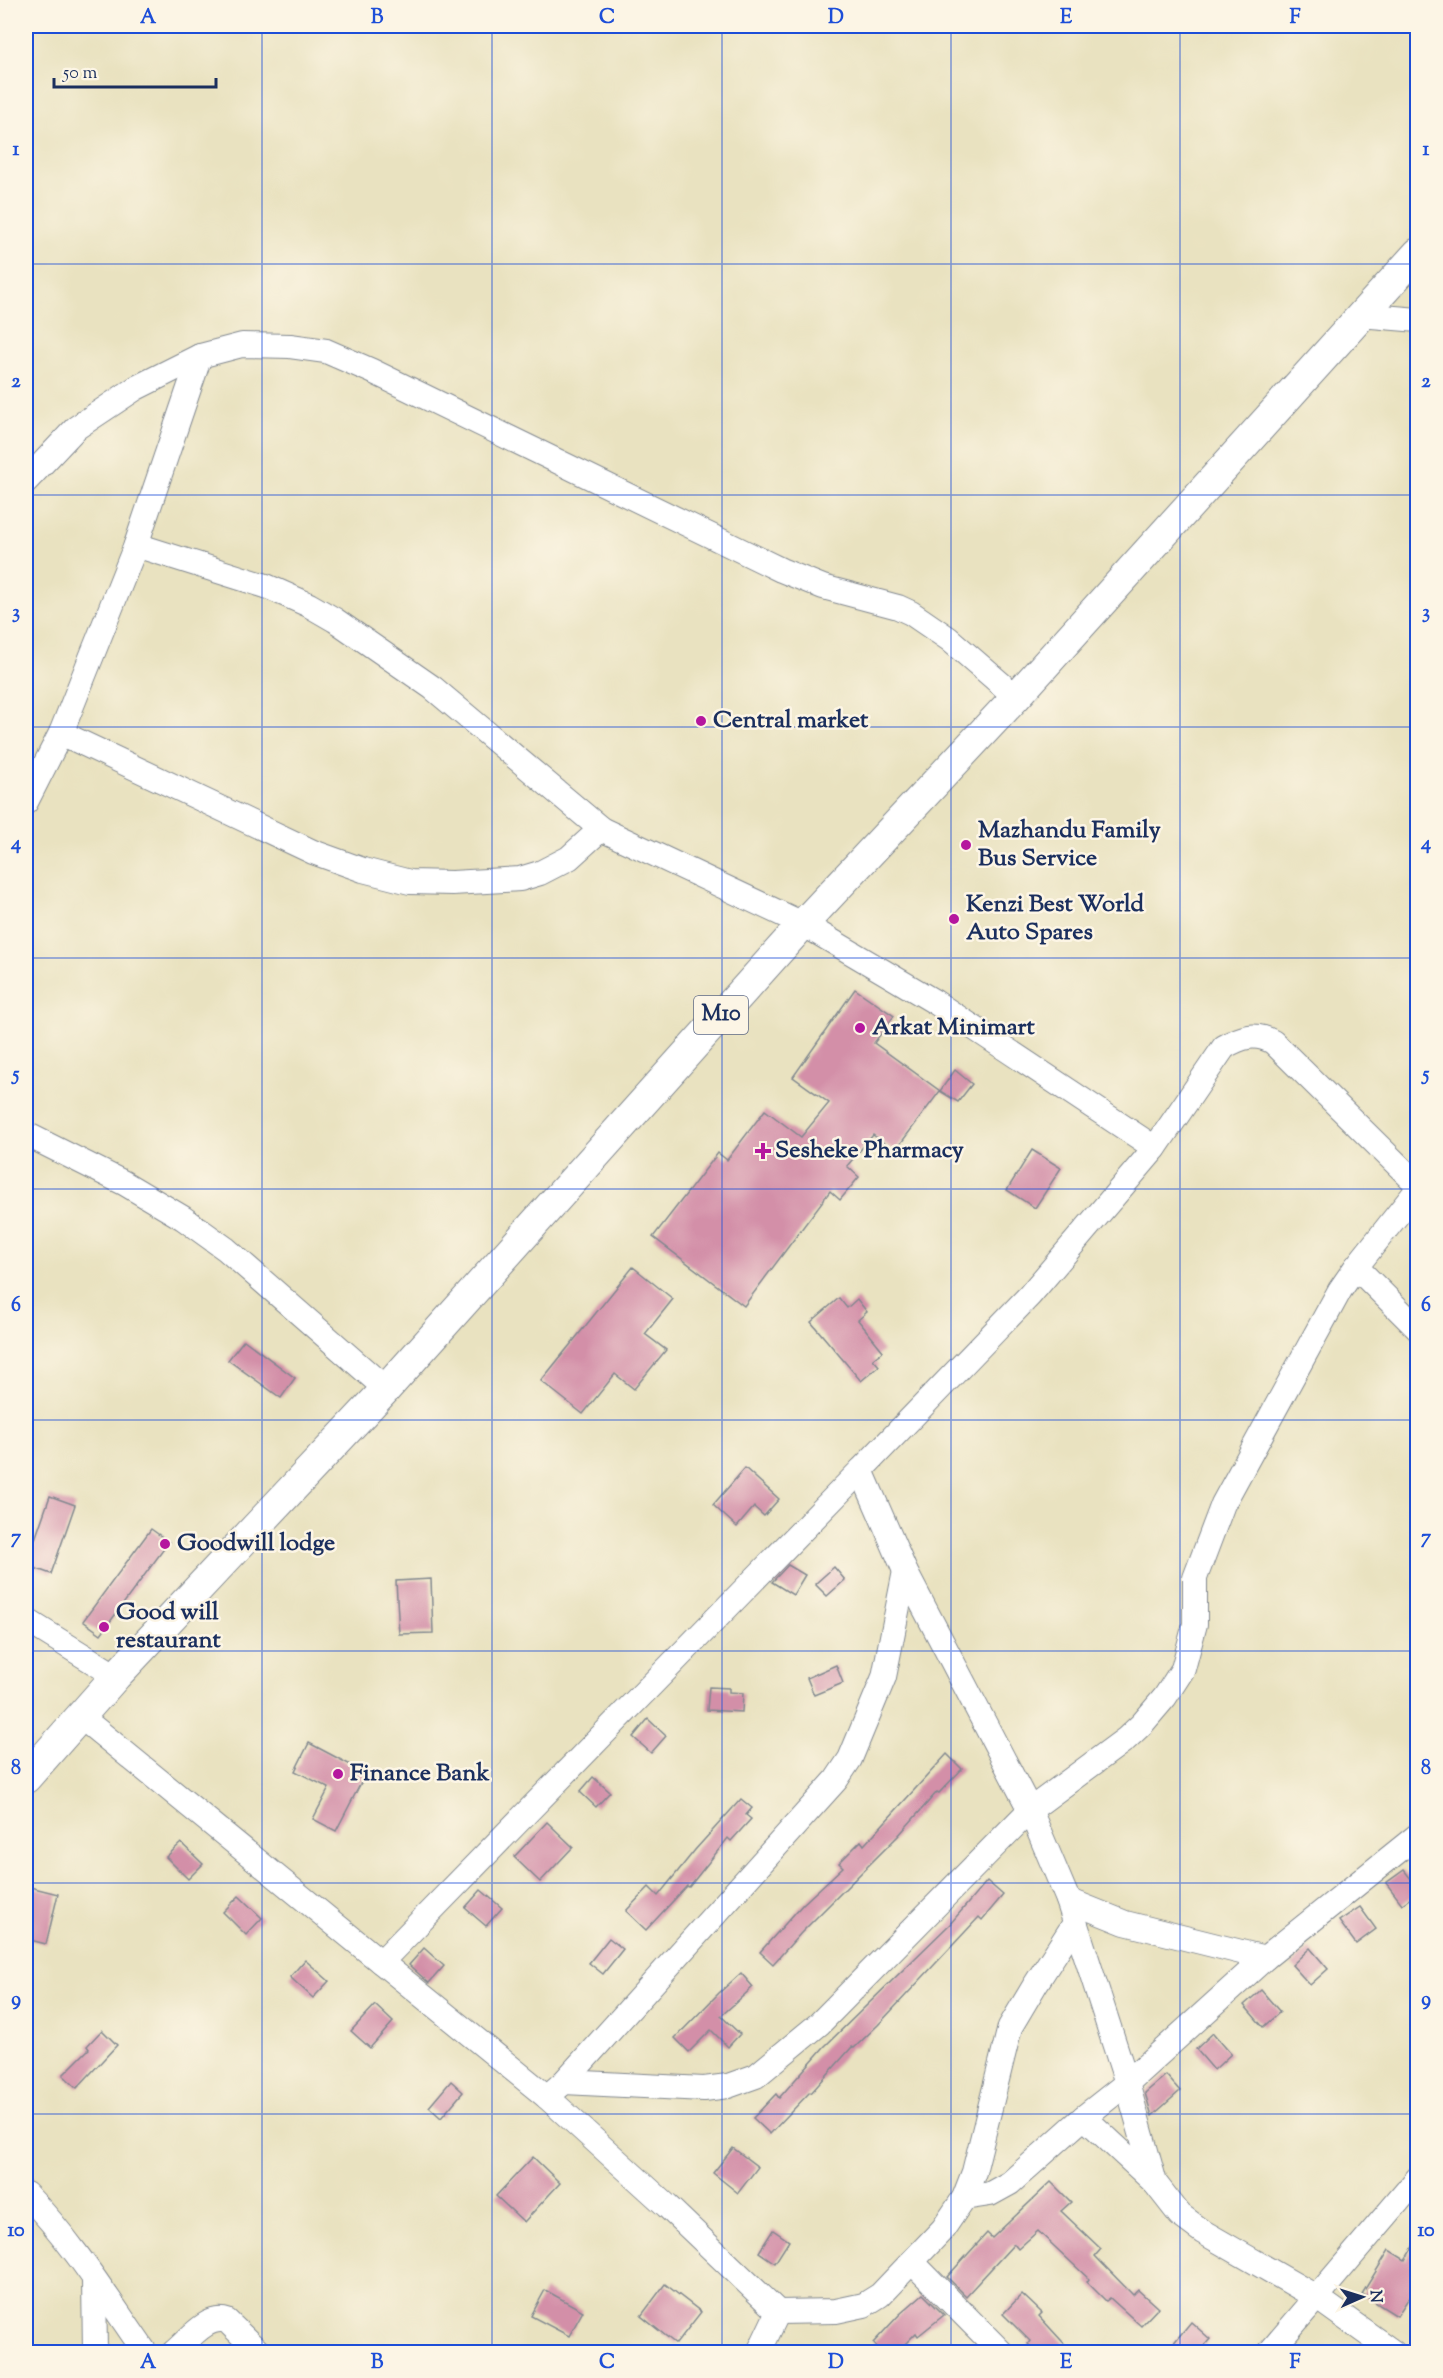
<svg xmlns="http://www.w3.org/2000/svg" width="1443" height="2378" font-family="'Sorts Mill Goudy',serif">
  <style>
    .building { fill: #d38fa8 }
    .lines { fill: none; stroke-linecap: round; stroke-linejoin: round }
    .minor-casing { stroke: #82888f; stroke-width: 26 }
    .major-casing { stroke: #82888f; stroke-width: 32 }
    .minor { stroke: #fff; stroke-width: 24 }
    .major { stroke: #fff; stroke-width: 30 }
    .grid { fill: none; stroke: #1d4ed8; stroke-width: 1.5; stroke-opacity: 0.55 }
    .poi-dot { fill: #b5179e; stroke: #fcf5e5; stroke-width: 2 }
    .labels { text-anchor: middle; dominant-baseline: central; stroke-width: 5; stroke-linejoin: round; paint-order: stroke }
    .shield { fill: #fcf5e5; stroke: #5e6a86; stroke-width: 1.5 }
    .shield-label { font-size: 22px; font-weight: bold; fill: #1b2f5e }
    .poi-label { font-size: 24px; font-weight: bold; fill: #1b2f5e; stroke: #fcf5e5; text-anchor: start }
    .neatline { fill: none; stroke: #1d4ed8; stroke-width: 2 }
    .grid-label { font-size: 20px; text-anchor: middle; font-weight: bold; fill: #1d4ed8 }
  </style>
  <rect width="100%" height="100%" fill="#fcf5e5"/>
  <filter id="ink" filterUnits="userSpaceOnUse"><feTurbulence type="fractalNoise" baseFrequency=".0167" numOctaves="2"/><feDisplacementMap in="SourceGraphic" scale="12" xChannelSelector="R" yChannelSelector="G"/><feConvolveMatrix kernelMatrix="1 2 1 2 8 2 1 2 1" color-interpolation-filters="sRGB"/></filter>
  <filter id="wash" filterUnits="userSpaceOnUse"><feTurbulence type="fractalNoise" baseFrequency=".008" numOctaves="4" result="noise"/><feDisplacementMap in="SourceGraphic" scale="24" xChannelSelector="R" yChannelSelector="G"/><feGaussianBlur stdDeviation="1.35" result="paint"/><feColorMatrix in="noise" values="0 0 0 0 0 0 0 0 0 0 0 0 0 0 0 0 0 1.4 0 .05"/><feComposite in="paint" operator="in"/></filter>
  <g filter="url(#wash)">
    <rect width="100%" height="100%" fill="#e9e2c0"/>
    <g id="blocks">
      <g class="building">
        <polygon points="855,989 894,1016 874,1043 940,1091 895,1151 873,1135 847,1166 859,1177 840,1200 830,1191 744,1306 653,1237 718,1153 727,1160 765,1110 801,1137 829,1103 793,1077"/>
        <polygon points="955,1070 972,1084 958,1102 940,1091"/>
        <polygon points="1032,1150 1061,1168 1035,1208 1007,1190"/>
        <polygon points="633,1267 673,1299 645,1334 666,1350 634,1389 615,1374 583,1414 541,1381"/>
        <polygon points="839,1298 847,1308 857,1299 867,1312 858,1320 883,1351 873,1359 879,1366 861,1381 811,1322"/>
        <polygon points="244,1340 295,1378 281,1398 228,1360"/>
        <polygon points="745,1468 779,1499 764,1516 754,1507 737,1527 713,1505"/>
        <polygon points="50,1496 75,1505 51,1574 26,1565"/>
        <polygon points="151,1529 169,1542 101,1634 83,1621"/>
        <polygon points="788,1565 805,1575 793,1595 772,1582"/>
        <polygon points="834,1567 845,1580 827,1596 815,1584"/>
        <polygon points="431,1579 433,1633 399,1634 396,1581"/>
        <polygon points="836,1665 843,1683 814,1695 807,1678"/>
        <polygon points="709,1687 729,1688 729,1692 743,1693 742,1712 707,1710"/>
        <polygon points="648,1719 666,1736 651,1753 633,1737"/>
        <polygon points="309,1743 366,1773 336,1831 313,1819 329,1788 295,1771"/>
        <polygon points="947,1754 962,1769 939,1793 937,1792 898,1836 801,1933 773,1964 760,1952 803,1904 843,1867 839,1863 861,1841 864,1845"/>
        <polygon points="593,1777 610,1792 596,1807 580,1792"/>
        <polygon points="741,1799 752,1808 746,1815 751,1819 731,1841 728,1838 689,1887 687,1886 646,1930 626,1911 649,1887 658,1896 695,1850"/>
        <polygon points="547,1822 573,1847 540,1882 514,1857"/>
        <polygon points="181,1843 203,1864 188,1879 166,1857"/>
        <polygon points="1404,1870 1418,1888 1418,1893 1402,1904 1386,1883"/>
        <polygon points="987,1881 1003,1895 982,1920 979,1917 878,2025 854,2048 852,2047 811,2093 810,2092 770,2134 753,2118 776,2094 779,2098 824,2047 950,1924"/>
        <polygon points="26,1886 58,1894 46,1944 26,1939"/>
        <polygon points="481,1890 502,1908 486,1926 465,1908"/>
        <polygon points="239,1896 262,1918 246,1935 223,1912"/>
        <polygon points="1360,1907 1376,1929 1356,1944 1339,1921"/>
        <polygon points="609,1938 623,1949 603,1974 589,1963"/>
        <polygon points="424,1948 444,1966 429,1983 409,1965"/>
        <polygon points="1310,1948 1328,1969 1310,1985 1292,1965"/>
        <polygon points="305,1960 329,1981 313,1998 290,1977"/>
        <polygon points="741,1973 753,1987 721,2016 740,2034 728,2047 711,2030 689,2052 675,2038 719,1993"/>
        <polygon points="1261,1990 1280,2012 1263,2027 1244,2005"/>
        <polygon points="375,2005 393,2022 370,2048 351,2031"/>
        <polygon points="102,2030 117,2045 77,2088 63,2075 89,2049 87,2046"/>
        <polygon points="1213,2033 1231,2054 1214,2070 1196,2049"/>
        <polygon points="1166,2075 1180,2091 1152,2116 1145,2093"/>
        <polygon points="451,2081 463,2092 441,2118 429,2107"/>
        <polygon points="733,2148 758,2167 738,2193 713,2173"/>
        <polygon points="533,2157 560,2183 524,2222 496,2196"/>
        <polygon points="1051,2182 1071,2202 1061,2211 1101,2249 1095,2256 1133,2295 1138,2290 1158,2308 1141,2326 1110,2298 1106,2301 1087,2282 1089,2279 1038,2231 1018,2249 1014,2244 966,2296 947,2277 987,2233 992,2238"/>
        <polygon points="773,2230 789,2241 775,2263 759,2252"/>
        <polygon points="1418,2239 1418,2284 1397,2316 1362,2294 1389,2250 1405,2260"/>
        <polygon points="665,2284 701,2312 676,2344 641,2316"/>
        <polygon points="545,2290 583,2311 569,2336 531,2316"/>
        <polygon points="923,2294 944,2315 918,2336 916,2333 897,2352 882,2352 873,2343 900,2314"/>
        <polygon points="1022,2294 1042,2313 1039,2316 1072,2352 1036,2352 1028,2344 1030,2341 1003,2314"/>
        <polygon points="1191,2322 1210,2339 1199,2352 1181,2352 1172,2345"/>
      </g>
    </g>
  </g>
  <g filter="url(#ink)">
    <use href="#blocks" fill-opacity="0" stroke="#82888f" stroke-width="1.5"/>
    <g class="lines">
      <g class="minor-casing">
        <g id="minor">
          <polyline points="1360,315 1418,320"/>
          <polyline points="26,481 76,428 136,388 200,356 242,345 290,346 326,351 372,371 781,570 823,587 898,607 911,613 949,639 1016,697"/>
          <path d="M136,545L266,586L309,605L335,620L433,688L601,829L803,924L935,1002L1155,1148L1224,1047C1241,1037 1255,1032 1273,1042L1418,1185"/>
          <polyline points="61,733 313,852 363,870 410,882 452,883 520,879 540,873 569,858 601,829"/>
          <polyline points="26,802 61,733 136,545 200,356"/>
          <polyline points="26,1134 124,1183 183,1218 226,1249 386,1389"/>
          <polyline points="1418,1189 1356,1267 1418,1329"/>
          <polyline points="861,1470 1029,1296 1155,1148"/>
          <polyline points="26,1620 116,1676"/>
          <polyline points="81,1717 381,1962 861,1470 905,1571 1030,1810 1068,1900 1127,2083 1155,2183 1180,2215 1203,2232 1316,2297 1393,2352"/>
          <polyline points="1068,1900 1125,1923 1265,1958 1418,1835"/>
          <polyline points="381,1962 547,2097 667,2206 778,2312 759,2352"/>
          <polyline points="564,2082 704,2089 728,2086 756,2076 819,2024 1030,1810 1126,1739 1142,1724 1165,1697 1183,1669 1195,1624 1195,1578 1223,1504 1340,1290 1356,1267"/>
          <polyline points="547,2097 564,2082 836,1780 850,1759 884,1677 905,1571"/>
          <polyline points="1084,2117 1155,2183"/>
          <path d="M26,2194C72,2241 108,2299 145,2352"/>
          <polyline points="964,2198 990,2194 1010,2183 1084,2117 1127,2083 1265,1958"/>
          <polyline points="912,2262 1001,2352"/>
          <polyline points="94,2279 95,2352"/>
          <polyline points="778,2312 836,2311 864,2305 880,2295 943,2229 964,2198 974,2172 1010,2027 1035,1985 1075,1923"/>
          <path d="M174,2352C188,2341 207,2314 227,2321L259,2352"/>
          <polyline points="1270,2352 1418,2178"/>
        </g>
      </g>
      <g class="major-casing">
        <polyline id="major" points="26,1778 116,1676 386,1389 803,924 1016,697 1418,253"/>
      </g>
      <use href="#minor" class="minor"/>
      <use href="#major" class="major"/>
    </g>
  </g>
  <path class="grid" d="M262,26V2352M492,26V2352M722,26V2352M951,26V2352M1180,26V2352M26,264H1418M26,495H1418M26,727H1418M26,958H1418M26,1189H1418M26,1420H1418M26,1651H1418M26,1883H1418M26,2114H1418"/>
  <g class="poi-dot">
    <circle cx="701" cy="721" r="6"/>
    <circle cx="966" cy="845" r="6"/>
    <circle cx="954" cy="919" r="6"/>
    <circle cx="860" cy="1028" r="6"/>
    <path d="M760 1142h6v6h6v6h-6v6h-6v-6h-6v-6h6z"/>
    <circle cx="165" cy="1544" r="6"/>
    <circle cx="104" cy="1627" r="6"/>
    <circle cx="338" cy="1774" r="6"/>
  </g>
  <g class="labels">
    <rect class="shield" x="694" y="996" width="54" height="38" rx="4.5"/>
    <g class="shield-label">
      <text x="721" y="1015">M10</text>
    </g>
    <g class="poi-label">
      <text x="713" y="721">Central market</text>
      <text x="978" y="831">Mazhandu Family<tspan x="978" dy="28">Bus Service</tspan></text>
      <text x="966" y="905">Kenzi Best World<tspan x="966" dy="28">Auto Spares</tspan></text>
      <text x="872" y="1028">Arkat Minimart</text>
      <text x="775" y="1151">Sesheke Pharmacy</text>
      <text x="177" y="1544">Goodwill lodge</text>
      <text x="116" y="1613">Good will<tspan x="116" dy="28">restaurant</tspan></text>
      <text x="350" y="1774">Finance Bank</text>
    </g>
  </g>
  <rect width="1443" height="2378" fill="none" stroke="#fcf5e5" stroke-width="66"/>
  <g transform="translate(1362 2297) rotate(87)" stroke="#fcf5e5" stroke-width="4.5" paint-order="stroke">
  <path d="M0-4.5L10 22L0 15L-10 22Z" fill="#1b2f5e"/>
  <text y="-9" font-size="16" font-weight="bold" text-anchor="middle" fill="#1b2f5e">N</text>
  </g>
  <path d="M54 78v9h162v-9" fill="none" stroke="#1b2f5e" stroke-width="3"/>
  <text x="63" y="78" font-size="18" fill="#1b2f5e" stroke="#fcf5e5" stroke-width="4.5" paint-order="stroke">50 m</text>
  <rect x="33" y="33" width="1377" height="2312" class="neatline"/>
  <g class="grid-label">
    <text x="148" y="23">A</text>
    <text x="377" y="23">B</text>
    <text x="607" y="23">C</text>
    <text x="836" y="23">D</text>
    <text x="1066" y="23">E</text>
    <text x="1295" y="23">F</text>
    <text x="16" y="155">1</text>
    <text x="1426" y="155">1</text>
    <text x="16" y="387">2</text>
    <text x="1426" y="387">2</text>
    <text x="16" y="618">3</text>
    <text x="1426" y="618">3</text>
    <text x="16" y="849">4</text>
    <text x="1426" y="849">4</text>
    <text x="16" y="1080">5</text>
    <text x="1426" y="1080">5</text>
    <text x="16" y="1311">6</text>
    <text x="1426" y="1311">6</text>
    <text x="16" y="1543">7</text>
    <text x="1426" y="1543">7</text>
    <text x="16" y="1774">8</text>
    <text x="1426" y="1774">8</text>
    <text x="16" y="2005">9</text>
    <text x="1426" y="2005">9</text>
    <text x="16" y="2236">10</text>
    <text x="1426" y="2236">10</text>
    <text x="148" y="2368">A</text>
    <text x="377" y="2368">B</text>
    <text x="607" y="2368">C</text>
    <text x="836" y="2368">D</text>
    <text x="1066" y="2368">E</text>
    <text x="1295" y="2368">F</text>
  </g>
</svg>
